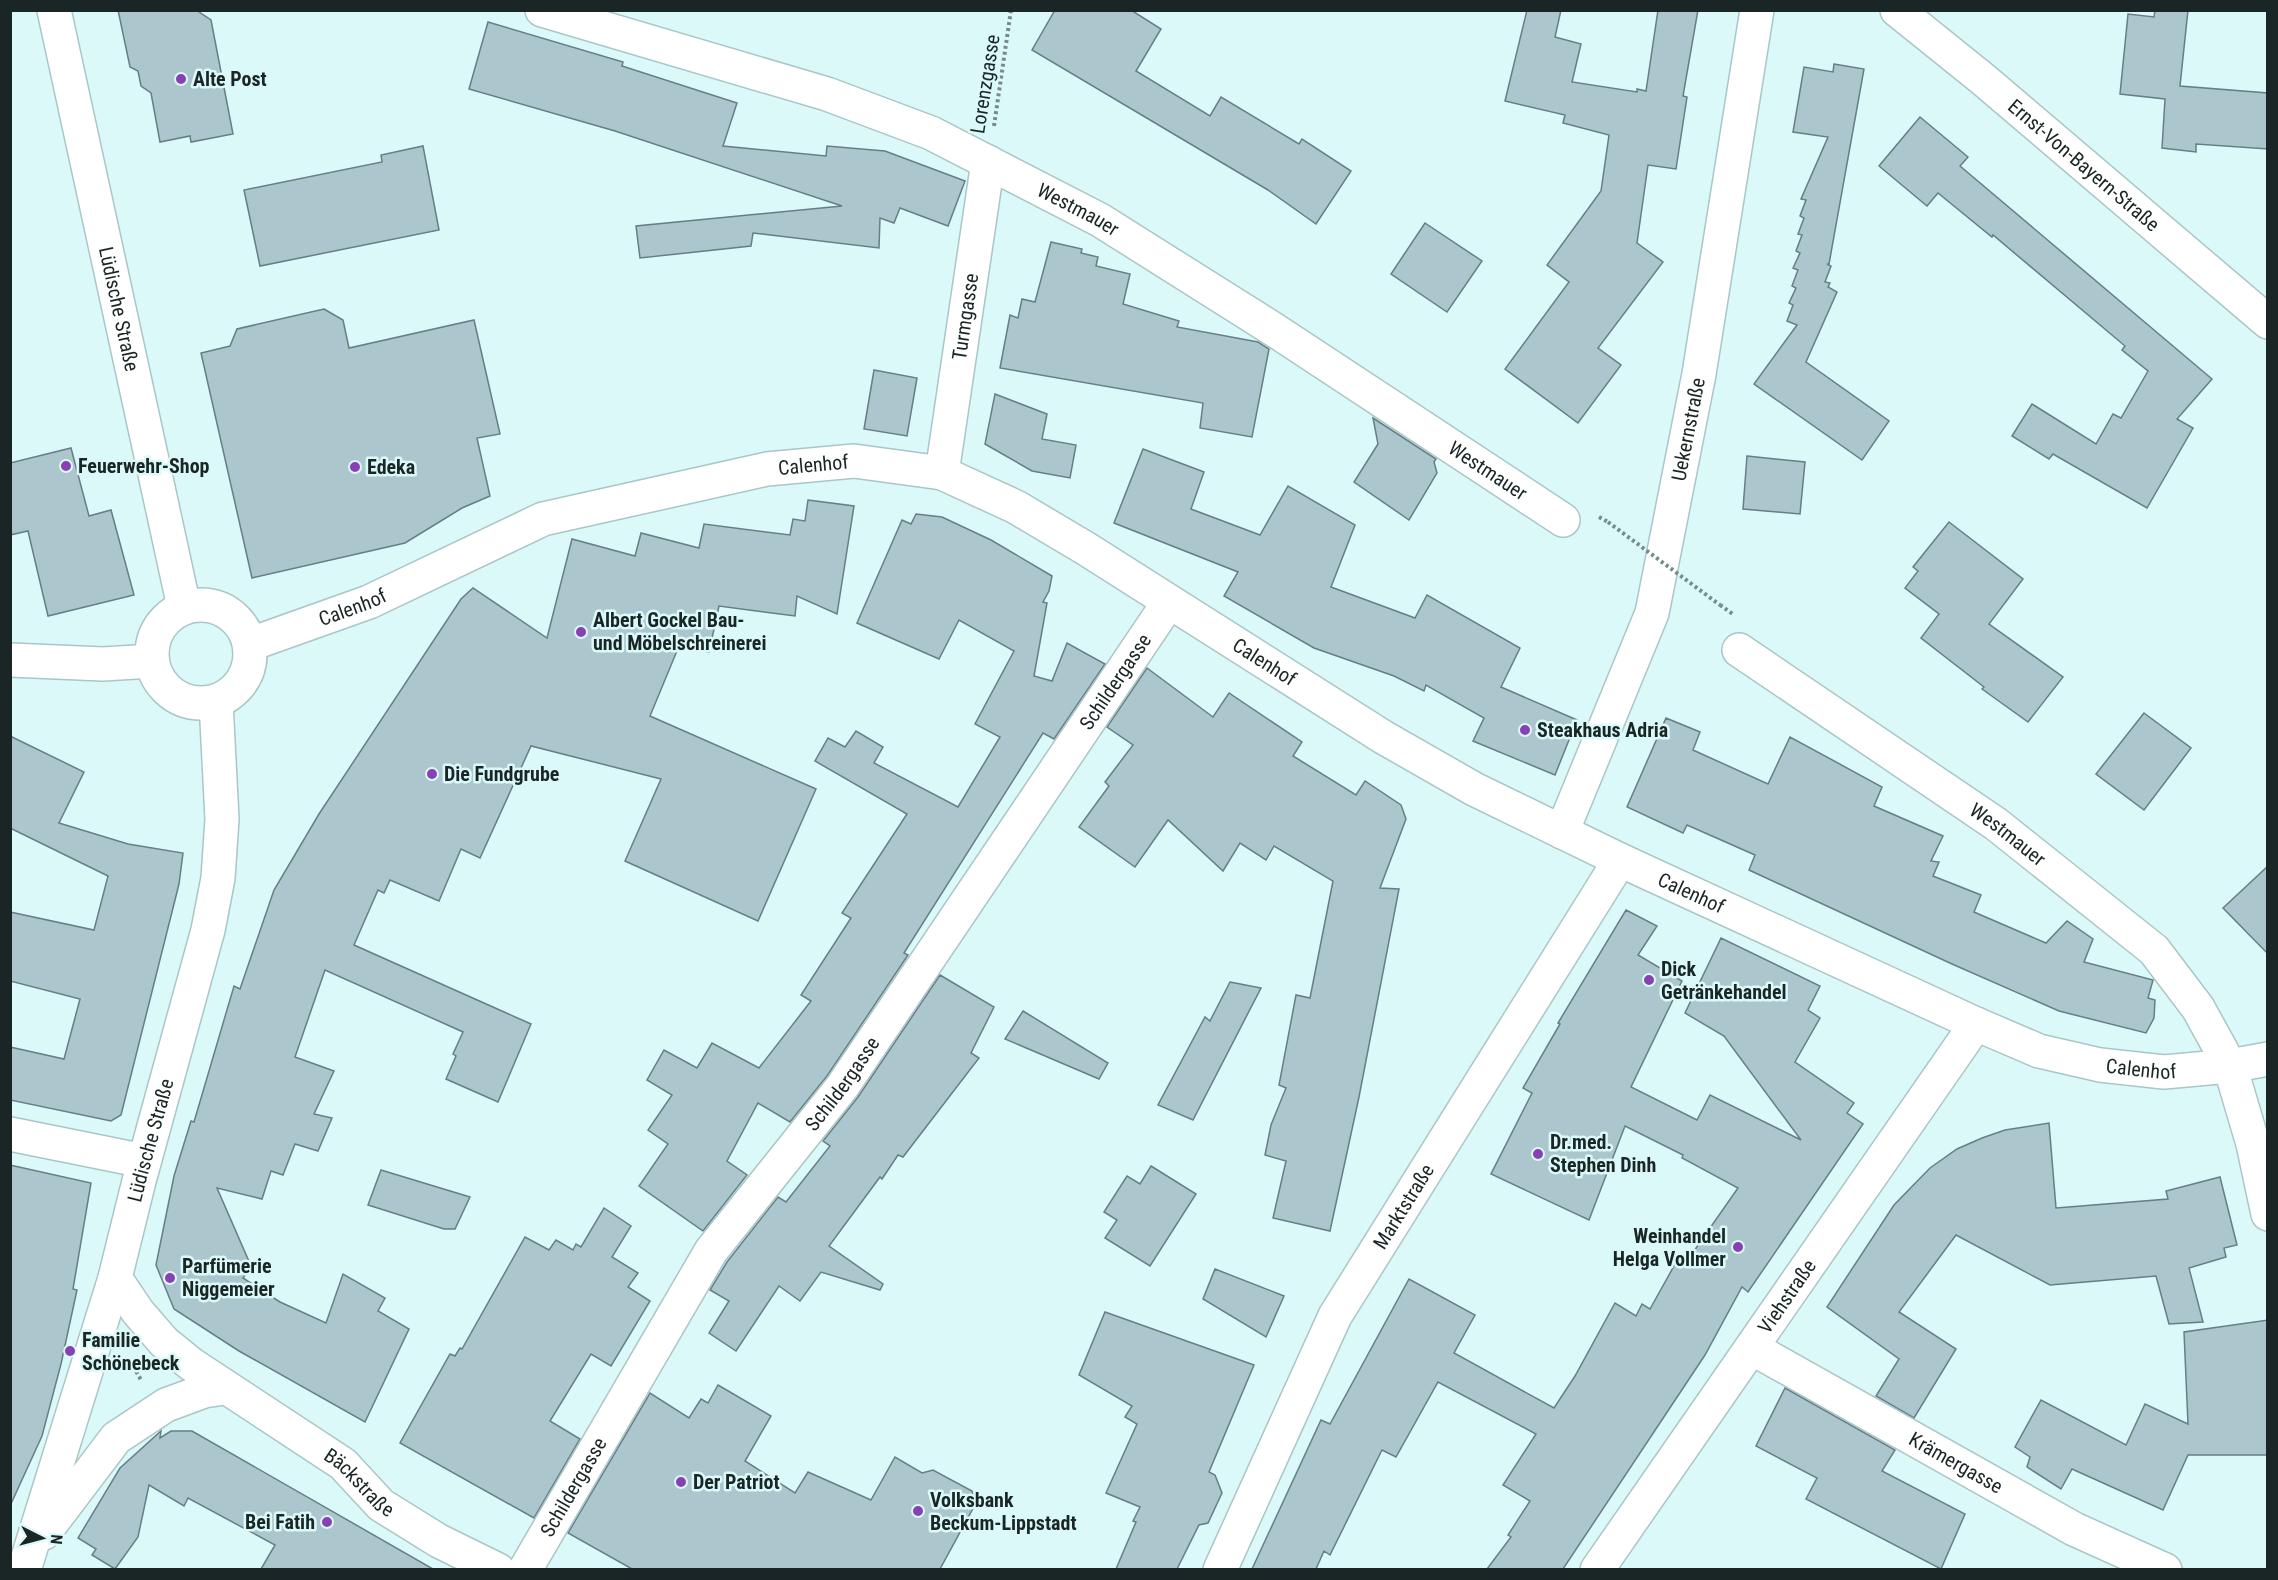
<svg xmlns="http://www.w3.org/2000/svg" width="2278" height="1580" font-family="'Roboto Condensed',sans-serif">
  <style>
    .building { fill: #acc6ce; stroke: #667e86; stroke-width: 1.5 }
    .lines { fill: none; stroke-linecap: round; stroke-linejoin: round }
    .minor-casing { stroke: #aac6c6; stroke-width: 36 }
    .major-casing { stroke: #aac6c6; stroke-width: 36 }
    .path { stroke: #788b8b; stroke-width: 4; stroke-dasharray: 3 3; stroke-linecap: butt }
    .minor { stroke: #fff; stroke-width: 33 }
    .major { stroke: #fff; stroke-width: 33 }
    .path-bridge { stroke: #788b8b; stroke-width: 4; stroke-dasharray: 3 3; stroke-linecap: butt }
    .poi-dot { fill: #8841b4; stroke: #dcf9f9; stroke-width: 2 }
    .labels { text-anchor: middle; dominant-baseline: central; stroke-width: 5; stroke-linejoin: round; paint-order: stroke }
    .poi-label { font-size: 20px; font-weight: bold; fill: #1a2525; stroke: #dcf9f9; text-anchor: start }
    .street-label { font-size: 20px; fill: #1a2525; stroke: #dcf9f9 }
  </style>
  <rect width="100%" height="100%" fill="#dcf9f9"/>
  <g class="building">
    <polygon points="118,10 196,10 211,20 233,134 191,142 190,136 160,142 151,93 141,86 138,71 130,67"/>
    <polygon points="1055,10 1131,10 1161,29 1136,71 1210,116 1221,97 1299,144 1302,139 1351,171 1316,224 1268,190 1032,50"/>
    <polygon points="1527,10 1561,10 1555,37 1581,44 1572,82 1637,92 1637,89 1646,91 1658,10 1698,10 1683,96 1687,97 1676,169 1648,165 1637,243 1663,262 1598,348 1621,365 1578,423 1505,369 1569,282 1547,265 1601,191 1609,135 1563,123 1565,115 1505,101"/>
    <polygon points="2155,10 2188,10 2180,86 2268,93 2268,149 2196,144 2196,152 2162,148 2165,99 2120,94 2128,14 2154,17"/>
    <polygon points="488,22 623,62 622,66 737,103 723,146 826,156 827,146 885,151 965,181 948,226 900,208 894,223 880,218 879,248 753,233 751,246 640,258 636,226 842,206 615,131 469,89"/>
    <polygon points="1834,64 1864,69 1829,264 1827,264 1831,266 1825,282 1830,283 1828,287 1837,292 1806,362 1889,421 1862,460 1754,384 1797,325 1787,321 1793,305 1789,303 1796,288 1792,286 1798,270 1793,268 1800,253 1796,251 1802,235 1798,234 1804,218 1800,216 1806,200 1801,199 1828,137 1793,132 1804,67 1833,72"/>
    <polygon points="1920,117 1968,157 1960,166 2212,379 2177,419 2193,428 2147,508 2053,454 2049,459 2012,436 2032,404 2096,444 2113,414 2121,418 2148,371 2122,350 2125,346 1993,235 1992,237 1938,193 1927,206 1879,166"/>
    <polygon points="423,146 439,230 260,266 244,190 382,162 381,155"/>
    <polygon points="1425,223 1482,261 1447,312 1391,274"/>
    <polygon points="1051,242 1082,249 1081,253 1098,257 1096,266 1130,274 1123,304 1179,321 1177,327 1258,342 1269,349 1252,437 1200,428 1203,403 1000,368 1010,315 1018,318 1022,299 1035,302"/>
    <polygon points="324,309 343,320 349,348 474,320 500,434 477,438 490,496 462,508 405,543 252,578 201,353 230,346 237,329"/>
    <polygon points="874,370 917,378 907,436 864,429"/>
    <polygon points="995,394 1047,414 1042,439 1076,445 1070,478 1032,471 985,444"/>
    <polygon points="1373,418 1436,459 1434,462 1437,473 1409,520 1354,482 1378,444"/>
    <polygon points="71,448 89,516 111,510 134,595 48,616 28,531 10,535 10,463"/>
    <polygon points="1143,449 1204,472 1191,509 1260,535 1288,486 1355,525 1331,587 1415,618 1427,595 1520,648 1501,687 1577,720 1555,775 1473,741 1484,718 1426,685 1424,691 1394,676 1314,648 1224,596 1238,572 1114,523"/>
    <polygon points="1747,456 1805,462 1800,514 1743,509"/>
    <polygon points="808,500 854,506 837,614 797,596 795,616 719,606 709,652 679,646 650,716 816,789 758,921 625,861 661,779 531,746 480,858 461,849 439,901 390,880 384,893 378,890 354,945 531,1024 498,1102 446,1079 456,1056 453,1054 463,1032 325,970 295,1057 334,1071 314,1114 332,1118 318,1151 295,1144 283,1175 271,1171 262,1199 217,1188 251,1266 243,1278 280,1302 326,1323 343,1274 385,1298 378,1311 409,1329 365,1422 239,1351 174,1309 156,1265 174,1176 191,1121 194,1122 234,986 240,989 274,890 319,814 461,599 473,588 547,638 572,539 635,556 641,533 699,548 704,524 790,535 793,519 805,521"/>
    <polygon points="916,514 942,517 991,540 1052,576 1049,591 1043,602 1047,603 1034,676 1052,681 1067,643 1105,664 1054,739 1043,733 904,953 908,955 827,1076 790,1122 758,1103 727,1161 747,1175 703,1231 639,1186 668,1144 648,1130 672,1095 647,1080 664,1050 697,1068 712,1043 759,1068 811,1001 801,995 851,918 842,913 907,814 815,761 828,738 845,747 856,731 883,747 874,763 958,807 1000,737 975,724 1014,651 959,620 939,659 857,623 902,520 911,524"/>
    <polygon points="1949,522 2023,579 1989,624 2063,677 2028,722 1982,689 1984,687 1921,638 1939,614 1905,588 1918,571 1913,567"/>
    <polygon points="1147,668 1213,717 1229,693 1302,742 1293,756 1356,795 1365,781 1401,805 1406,819 1380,888 1399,889 1359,1097 1330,1231 1273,1218 1286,1161 1265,1155 1271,1125 1286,1088 1279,1085 1296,995 1310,998 1333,881 1274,846 1266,860 1240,843 1223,871 1168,820 1135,867 1079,827 1109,786 1105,782 1133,745 1107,727"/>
    <polygon points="2144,713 2191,748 2144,810 2096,774"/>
    <polygon points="1666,718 1700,732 1693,750 1768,784 1790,737 1882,787 1874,806 1943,836 1931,861 1939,862 1933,876 1981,895 1974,912 2046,943 2067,921 2093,939 2084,962 2153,980 2148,998 2155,1000 2154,1018 2146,1033 2059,1011 1952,964 1749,870 1755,855 1687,825 1683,833 1627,807"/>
    <polygon points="10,736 84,772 59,823 128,844 183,853 179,884 121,1115 111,1121 10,1100 10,1047 64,1059 80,999 10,981 10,912 94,930 108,876 10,828"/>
    <polygon points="2268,866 2268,954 2223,908"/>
    <polygon points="1626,910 1657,926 1638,955 1682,981 1631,1087 1697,1120 1710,1095 1801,1140 1724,1036 1685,1013 1721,938 1820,986 1808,1010 1820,1018 1795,1062 1854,1103 1847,1113 1863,1124 1748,1292 1742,1287 1705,1355 1563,1569 1487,1569 1511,1537 1508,1535 1530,1501 1503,1485 1536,1434 1438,1382 1396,1457 1382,1450 1330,1555 1324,1551 1316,1569 1252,1569 1321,1420 1330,1424 1409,1279 1475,1315 1454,1353 1554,1408 1575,1376 1615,1303 1636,1316 1642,1304 1650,1309 1679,1257 1687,1261 1738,1188 1682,1158 1683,1155 1625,1126 1589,1220 1491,1174 1532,1093 1523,1088 1560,1024 1558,1023"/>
    <polygon points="940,975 994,1007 971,1053 979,1058 903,1157 898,1155 882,1179 880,1177 829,1246 883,1284 880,1290 821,1272 800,1301 779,1286 736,1351 709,1333 729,1301 710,1290 727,1262 778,1197 786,1202 830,1146 823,1141 858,1097"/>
    <polygon points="1230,982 1261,988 1193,1120 1158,1105 1205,1017 1210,1021"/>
    <polygon points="1023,1011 1108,1063 1099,1079 1005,1039"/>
    <polygon points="2049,1123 2056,1208 2168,1199 2166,1191 2220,1177 2237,1245 2224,1248 2226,1257 2189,1268 2203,1322 2169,1324 2156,1276 2050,1285 1956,1235 1899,1312 1956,1349 1914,1418 1876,1396 1899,1359 1827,1307 1894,1205 1930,1168 1957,1149 1982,1138 2005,1130"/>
    <polygon points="10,1165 91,1183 73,1289 77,1290 61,1364 42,1436 10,1506"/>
    <polygon points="1151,1166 1196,1194 1150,1266 1105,1238 1117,1220 1104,1212 1127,1176 1140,1184"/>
    <polygon points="381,1170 470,1197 455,1229 444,1229 368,1205"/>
    <polygon points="604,1208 631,1226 612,1257 638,1273 628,1287 650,1301 611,1366 591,1354 550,1421 580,1439 534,1518 400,1443 450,1354 455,1356 460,1348 462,1349 525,1237 549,1250 556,1240 573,1250 576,1244 581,1247"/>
    <polygon points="1215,1269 1284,1296 1266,1337 1203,1299"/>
    <polygon points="1105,1312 1254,1365 1209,1472 1215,1475 1222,1493 1208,1523 1199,1525 1177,1569 1116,1569 1136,1522 1133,1521 1140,1507 1106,1493 1137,1424 1125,1417 1132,1406 1079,1375"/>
    <polygon points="2268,1320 2268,1455 2188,1455 2163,1510 2072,1469 2061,1489 2027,1467 2030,1457 2015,1447 2041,1400 2126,1445 2145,1404 2188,1424 2184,1332"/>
    <polygon points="718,1385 771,1416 745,1461 795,1493 808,1472 871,1500 895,1457 922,1473 933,1470 972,1491 976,1503 940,1569 632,1569 568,1533 650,1393 689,1418 701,1399 708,1403"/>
    <polygon points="1785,1388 1895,1450 1882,1471 1965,1514 1941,1569 1806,1499 1817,1478 1756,1446"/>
    <polygon points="161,1431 160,1438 171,1431 192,1431 433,1569 261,1569 275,1545 188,1498 184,1506 149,1485 138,1537 115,1569 92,1555 96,1549 78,1538 120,1468"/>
  </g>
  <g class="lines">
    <g class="minor-casing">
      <g id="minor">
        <path id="s1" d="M54,10L184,607"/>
        <path id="s2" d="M542,10L827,94L931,133L1100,220L1273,329L1563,520"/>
        <path id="s3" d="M942,473L988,162"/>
        <circle cx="201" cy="654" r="49"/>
        <path id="s4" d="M251,644L369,602L543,519L767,469L854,461L942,473L1016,507L1085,548L1383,737L1474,789L1620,860L1976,1024L2039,1051L2100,1065L2164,1072L2230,1066L2268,1059"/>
        <path id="s5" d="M1739,650L1996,824L2154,950L2198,1008L2230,1066L2253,1144L2268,1214"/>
        <polyline points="10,660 103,664 152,661"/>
        <path id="s6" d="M1562,832L1652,613L1699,374L1757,10"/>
        <polyline points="10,1134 144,1161"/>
        <path id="s7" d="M115,1278L138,1312L164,1342L191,1364L343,1464L381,1505L439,1541L498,1570"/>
        <path id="s8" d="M1752,1348L2074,1529L2165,1570"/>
        <polyline points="44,1533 116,1438 166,1405 204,1391 225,1388"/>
        <path id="s9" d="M24,1570L115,1278L139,1181L208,930L218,878L222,819L216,702"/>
        <path id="s10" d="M525,1570L711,1251L842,1087L1169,602"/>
        <path id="s11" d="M1220,1570L1335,1316L1620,860"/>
        <path id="s12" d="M1597,1570L1976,1024"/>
      </g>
    </g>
    <g class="major-casing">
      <g id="major">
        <path id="s13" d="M1897,10L1984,80L2268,322"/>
      </g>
    </g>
    <g class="path">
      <polyline points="994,126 1011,10"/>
      <polyline points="1599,517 1608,522"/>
      <polyline points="1720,605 1734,615"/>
      <polyline points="140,1367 136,1371 141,1380"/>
    </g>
    <use href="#minor" class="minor"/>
    <use href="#major" class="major"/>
    <polyline class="path-bridge" points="1608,522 1720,605"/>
  </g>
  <g class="poi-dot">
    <circle cx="181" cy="79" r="6"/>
    <circle cx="66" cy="466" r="6"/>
    <circle cx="355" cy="467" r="6"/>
    <circle cx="581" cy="632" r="6"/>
    <circle cx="1525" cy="730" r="6"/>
    <circle cx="432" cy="774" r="6"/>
    <circle cx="1649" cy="980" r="6"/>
    <circle cx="1538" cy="1154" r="6"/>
    <circle cx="1738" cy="1247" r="6"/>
    <circle cx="170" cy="1278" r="6"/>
    <circle cx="70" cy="1351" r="6"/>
    <circle cx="681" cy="1482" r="6"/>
    <circle cx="918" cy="1511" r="6"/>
    <circle cx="327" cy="1522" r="6"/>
  </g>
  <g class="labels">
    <g class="poi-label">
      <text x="193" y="79">Alte Post</text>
      <text x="78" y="466">Feuerwehr-Shop</text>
      <text x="367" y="467">Edeka</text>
      <text x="593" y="620">Albert Gockel Bau-<tspan x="593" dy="23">und Möbelschreinerei</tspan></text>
      <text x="1537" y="730">Steakhaus Adria</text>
      <text x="444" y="774">Die Fundgrube</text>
      <text x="1661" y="969">Dick<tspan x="1661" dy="23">Getränkehandel</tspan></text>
      <text x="1550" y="1142">Dr.med.<tspan x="1550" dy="23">Stephen Dinh</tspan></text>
      <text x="1726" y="1236" text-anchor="end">Weinhandel<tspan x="1726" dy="23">Helga Vollmer</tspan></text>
      <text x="182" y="1266">Parfümerie<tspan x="182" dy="23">Niggemeier</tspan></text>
      <text x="82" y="1340">Familie<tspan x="82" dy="23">Schönebeck</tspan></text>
      <text x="693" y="1482">Der Patriot</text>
      <text x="930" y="1500">Volksbank<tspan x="930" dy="23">Beckum-Lippstadt</tspan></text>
      <text x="315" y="1522" text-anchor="end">Bei Fatih</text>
    </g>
    <g class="street-label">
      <text transform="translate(985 84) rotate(-81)">Lorenzgasse</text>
      <text stroke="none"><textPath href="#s13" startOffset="243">Ernst-Von-Bayern-Straße</textPath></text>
      <text stroke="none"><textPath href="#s2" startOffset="574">Westmauer</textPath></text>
      <text stroke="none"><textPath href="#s1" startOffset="306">Lüdische Straße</textPath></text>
      <text stroke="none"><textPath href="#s3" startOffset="158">Turmgasse</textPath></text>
      <text stroke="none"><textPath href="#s6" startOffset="424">Uekernstraße</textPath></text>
      <text stroke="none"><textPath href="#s4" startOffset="594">Calenhof</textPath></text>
      <text stroke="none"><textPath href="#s2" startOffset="1060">Westmauer</textPath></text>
      <text stroke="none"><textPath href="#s4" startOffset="108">Calenhof</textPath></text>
      <text stroke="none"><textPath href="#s4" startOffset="1098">Calenhof</textPath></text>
      <text stroke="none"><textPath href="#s10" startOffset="1068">Schildergasse</textPath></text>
      <text stroke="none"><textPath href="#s5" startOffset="326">Westmauer</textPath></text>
      <text stroke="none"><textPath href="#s4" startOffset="1584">Calenhof</textPath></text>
      <text stroke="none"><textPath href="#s4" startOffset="2070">Calenhof</textPath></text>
      <text stroke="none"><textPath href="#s10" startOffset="582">Schildergasse</textPath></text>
      <text stroke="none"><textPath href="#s9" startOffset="448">Lüdische Straße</textPath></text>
      <text stroke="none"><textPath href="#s11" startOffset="408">Marktstraße</textPath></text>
      <text stroke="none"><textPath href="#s12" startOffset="333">Viehstraße</textPath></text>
      <text stroke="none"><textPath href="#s8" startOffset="234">Krämergasse</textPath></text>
      <text stroke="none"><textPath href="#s7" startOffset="322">Bäckstraße</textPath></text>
      <text stroke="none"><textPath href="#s10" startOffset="96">Schildergasse</textPath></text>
    </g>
  </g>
  <rect width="2278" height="1580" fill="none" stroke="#1a2525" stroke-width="24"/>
  <g transform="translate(42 1538) rotate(96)" stroke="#dcf9f9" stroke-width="4.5" paint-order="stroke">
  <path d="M0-4.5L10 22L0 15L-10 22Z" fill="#1a2525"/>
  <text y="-9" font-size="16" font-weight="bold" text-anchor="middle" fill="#1a2525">N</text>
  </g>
</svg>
